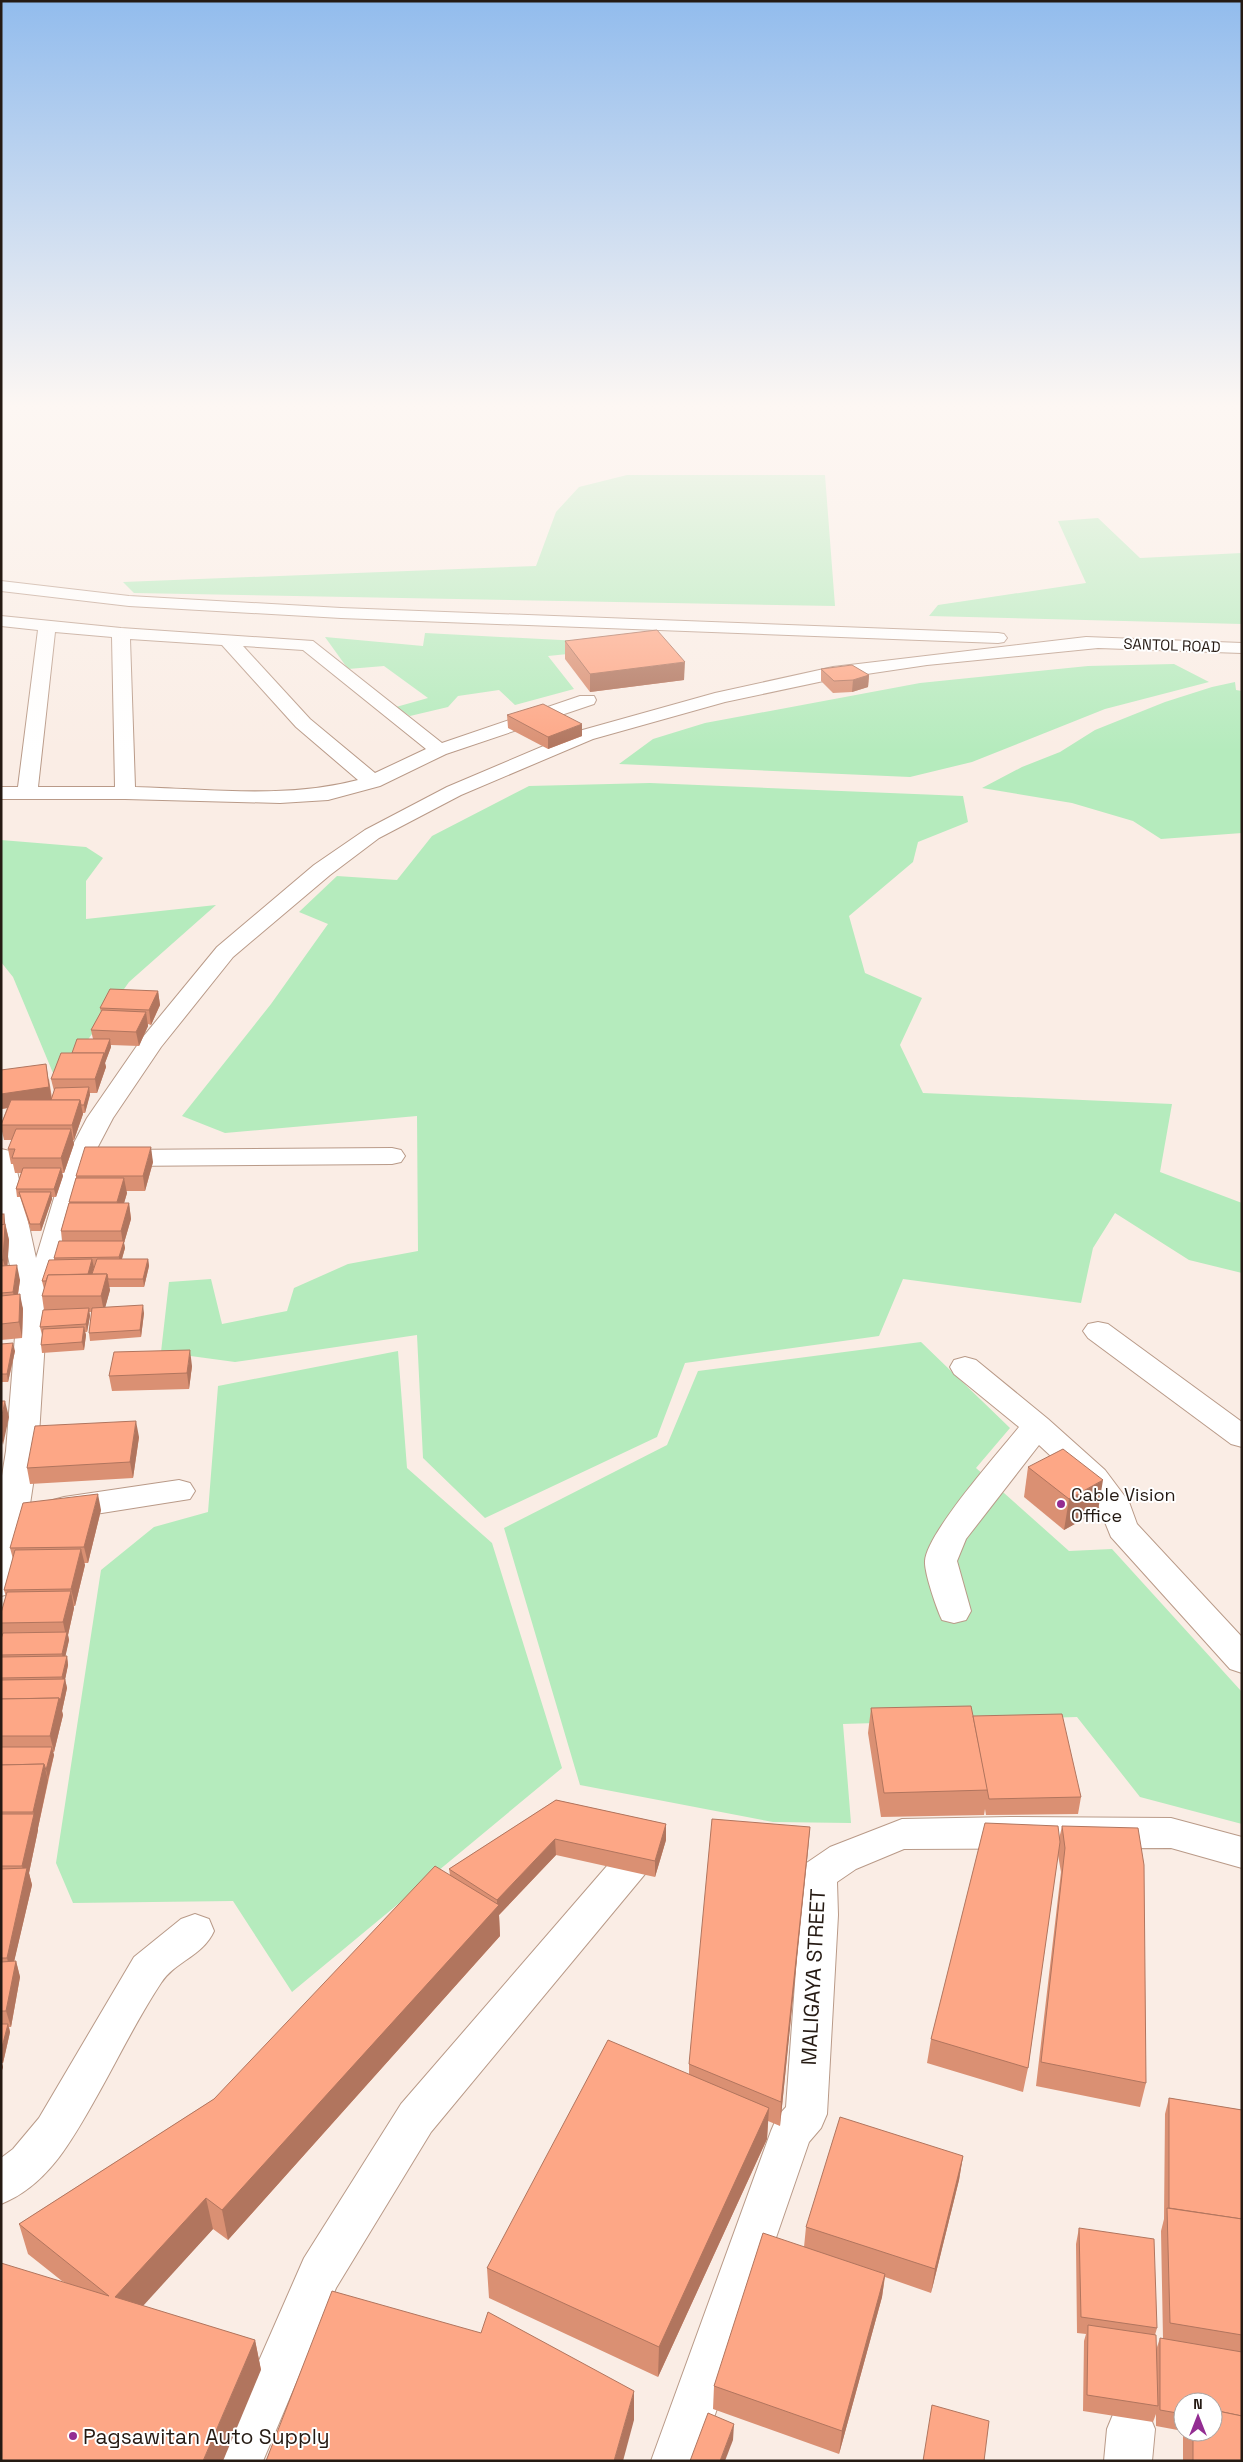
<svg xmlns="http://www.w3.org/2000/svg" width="1243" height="2462" font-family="'Space Grotesk',sans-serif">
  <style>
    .green { fill: #b5ebbd }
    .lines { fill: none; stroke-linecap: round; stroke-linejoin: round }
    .minor-casing { stroke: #b99a88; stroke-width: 2 }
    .minor { fill: #fff; fill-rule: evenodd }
    .wall { fill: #da9073 }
    .shaded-wall { fill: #b1755e }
    .building { fill: #fda786; stroke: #b1755e }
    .poi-dot { fill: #932d92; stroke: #fff; stroke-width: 2 }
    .labels { text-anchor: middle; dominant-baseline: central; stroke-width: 4; stroke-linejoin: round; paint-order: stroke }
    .far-street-label { font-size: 15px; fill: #251a13; stroke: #fff }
    .poi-label { font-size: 18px; fill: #251a13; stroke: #fff; text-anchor: start }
    .near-street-label { font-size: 21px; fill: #251a13; stroke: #fff }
    .near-poi-label { font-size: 21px; fill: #251a13; stroke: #fff; text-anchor: start }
  </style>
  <rect width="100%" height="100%" fill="#faede5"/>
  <g class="green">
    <polygon points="627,475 825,475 835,606 134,593 123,582 536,566 556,512 579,487"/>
    <polygon points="1098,518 1140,558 1242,553 1242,624 929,616 938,605 1086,583 1058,521"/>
    <polygon points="425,633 657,645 548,656 574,689 515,705 499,690 458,696 448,707 410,716 396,707 428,698 384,666 348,669 325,637 423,646"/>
    <polygon points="1174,664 1209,682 1105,709 972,762 910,777 619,764 653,739 705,723 920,683 1088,666"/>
    <polygon points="1235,682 1236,690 1242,691 1242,833 1161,839 1133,821 1072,803 982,788 1022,767 1060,752 1095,730 1165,702 1212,687"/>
    <polygon points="650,783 963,796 968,822 918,842 913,862 849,916 865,973 922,998 900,1045 923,1093 1172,1104 1160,1172 1242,1203 1242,1273 1189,1260 1115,1213 1093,1248 1081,1303 903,1279 879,1336 685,1363 657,1437 485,1518 423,1458 417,1335 235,1362 161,1352 169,1282 211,1279 222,1324 287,1311 294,1288 348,1264 418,1251 417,1116 225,1133 182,1116 271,1004 328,924 299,912 337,876 397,880 432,836 529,786"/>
    <polygon points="1,840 86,847 103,858 86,881 86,919 216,905 129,982 87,1041 53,1073 13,977 1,962"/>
    <polygon points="921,1342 1010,1428 976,1468 1069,1551 1112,1549 1242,1692 1242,1824 1140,1797 1077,1717 843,1724 851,1823 773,1822 580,1785 504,1528 667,1445 698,1371"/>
    <polygon points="398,1351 407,1468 492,1543 562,1768 292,1992 233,1901 73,1903 56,1863 101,1570 154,1527 208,1512 218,1386"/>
  </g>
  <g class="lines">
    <g class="minor-casing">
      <g id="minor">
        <polygon points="1,581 129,596 341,608 998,633 1004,634 1007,638 1004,642 998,643 341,618 129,606 1,591"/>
        <path d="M1,616L121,628L313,641L442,743L580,696H594L596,700L594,704L446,754L380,786L328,800L280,803L125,799H1V787H18L38,630L1,626ZM55,632L112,637L115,787H38ZM130,639L222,645L296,727L358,780C286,799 209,789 135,787ZM243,646L303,650L426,749L375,773L310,719Z"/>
        <polygon points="1086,637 1242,643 1242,653 1098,648 927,665 833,679 725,702 593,739 461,795 379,838 330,875 233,957 161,1047 113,1118 92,1158 46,1324 38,1451 18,1584 13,1593 1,1596 1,1482 6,1451 16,1324 14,1285 1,1223 1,1149 10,1151 14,1157 36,1258 66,1158 87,1118 143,1037 217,947 314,865 365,830 447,787 579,731 715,693 833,667"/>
        <polygon points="392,1148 401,1150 405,1156 401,1162 392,1164 116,1166 107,1164 103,1158 107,1152 116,1150"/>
        <polygon points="1098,1322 1108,1324 1242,1422 1242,1447 1231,1444 1088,1338 1083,1331 1088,1324"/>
        <path d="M965,1357L976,1360L1048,1419L1105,1470L1129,1502L1137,1524L1242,1637V1673L1230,1669L1111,1537L1098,1505L1083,1486L1039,1445L966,1539L957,1561L971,1611L966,1620L954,1623L942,1620C937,1610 924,1572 925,1561C926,1534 999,1452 1019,1427L954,1374L950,1367L954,1360Z"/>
        <polygon points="179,1480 190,1483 195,1491 190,1499 64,1519 53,1516 48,1508 53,1500 64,1497"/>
        <polygon points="1010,1817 1171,1818 1242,1837 1242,1868 1171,1848 904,1849 856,1869 837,1882 838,1915 827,2114 821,2128 809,2142 699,2461 651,2461 771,2131 777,2117 786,2107 800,1915 799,1875 805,1864 830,1847 902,1819"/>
        <polygon points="632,1847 645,1852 651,1863 645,1874 431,2132 336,2288 263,2461 215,2461 304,2258 401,2104 619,1852"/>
        <path d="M195,1914L209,1919L214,1931C203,1956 174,1962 161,1983C137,2019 118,2059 97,2096C73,2138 49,2185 1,2204V2158L13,2149L39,2118L134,1957L181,1919Z"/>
        <polygon points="1131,2405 1148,2412 1155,2429 1152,2461 1104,2461 1107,2429 1114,2412"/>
      </g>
    </g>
    <use href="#minor" class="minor"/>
  </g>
  <g class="wall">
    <polygon points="565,641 684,680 590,692 565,659"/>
    <polygon points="821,669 869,675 868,687 852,692 833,693 821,681"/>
    <polygon points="507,715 582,736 548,749 508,728"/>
    <polygon points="158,991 160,1005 151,1025 148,1024 148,1026 139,1046 111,1045 111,1047 105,1063 106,1067 97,1093 90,1093 85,1113 83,1113 83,1114 74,1140 73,1140 74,1144 64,1173 62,1173 63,1176 56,1197 52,1197 52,1199 41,1231 31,1231 20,1197 17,1197 16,1189 21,1173 15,1173 13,1164 11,1164 8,1149 12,1140 4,1140 1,1127 1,1124 7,1108 1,1109 49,1079 52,1098 54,1091 51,1079 72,1053 93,1039 91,1030 101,1012 100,1008"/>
    <polygon points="153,1162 145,1191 126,1191 127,1193 124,1203 129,1203 131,1219 124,1243 125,1248 122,1259 148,1259 149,1266 144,1287 109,1287 110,1290 105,1307 144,1313 141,1337 90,1341 89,1333 92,1312 89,1312 90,1316 87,1332 85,1332 86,1335 84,1350 42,1353 41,1345 42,1335 40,1327 44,1310 42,1296 44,1289 42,1281 54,1260 54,1258 62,1241 61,1231 76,1178 76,1176"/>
    <polygon points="1,1214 5,1222 9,1240 7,1266 20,1280 18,1294 23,1309 22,1338 1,1340"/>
    <polygon points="1,1344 15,1351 8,1382 1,1382"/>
    <polygon points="192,1366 189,1389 112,1391 109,1376"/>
    <polygon points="139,1437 133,1478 30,1484 27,1468"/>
    <polygon points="1028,1467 1098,1511 1064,1530 1024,1497"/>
    <polygon points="101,1510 88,1563 84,1563 85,1565 75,1606 74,1606 74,1608 68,1635 69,1640 65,1656 67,1656 68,1665 65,1679 67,1688 62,1711 63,1715 54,1752 53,1752 54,1755 38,1828 38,1830 29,1873 32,1885 14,1961 16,1961 20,1977 11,2027 9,2027 10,2032 3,2063 2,2063 3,2067 1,2073 1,1613 6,1597 4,1590 13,1559 10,1548"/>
    <polygon points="871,1708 973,1717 1081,1797 1078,1814 986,1815 985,1809 984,1815 881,1817 868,1733"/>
    <polygon points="556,1800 666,1824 666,1840 655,1877 556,1855 499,1915 500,1936 228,2240 213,2229 142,2306 255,2340 261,2370 62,2281 28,2254 19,2224 214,2099 450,1875 449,1869"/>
    <polygon points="1062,1826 1146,2083 1140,2107 1036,2086 1061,1872 1058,1855 1028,2068 1023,2092 927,2063 931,2039 1059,1839"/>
    <polygon points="810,1827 780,2126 768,2121 767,2139 658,2377 489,2298 487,2268 689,2074 689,2064"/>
    <polygon points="1169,2098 1242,2110 1242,2461 1183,2461 1183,2436 1185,2432 1213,2432 1213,2402 1183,2402 1183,2431 1156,2426 1156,2414 1153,2422 1083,2411 1084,2341 1086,2334 1077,2333 1076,2244 1079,2228 1157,2328 1155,2335 1156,2350 1160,2338 1163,2339 1161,2231 1164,2219 1165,2114"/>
    <polygon points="963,2156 959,2180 931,2293 885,2277 882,2297 839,2454 713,2409 714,2386 804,2247 806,2227"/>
  </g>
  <g class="shaded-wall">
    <polygon points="685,662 684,680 590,692 590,674"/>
    <polygon points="869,675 868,687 852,692 853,680"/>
    <polygon points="582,724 582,736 548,749 548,737"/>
    <polygon points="158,991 160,1005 151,1025 149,1010"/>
    <polygon points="146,1012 148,1026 139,1046 136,1032"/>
    <polygon points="110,1039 111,1047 105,1063 106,1067 97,1093 95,1079 104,1053"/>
    <polygon points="46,1064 52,1102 1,1109 1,1094"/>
    <polygon points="89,1087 90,1095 85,1113 84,1105"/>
    <polygon points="80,1100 83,1114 74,1140 72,1125"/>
    <polygon points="71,1129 74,1144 64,1173 61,1158"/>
    <polygon points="151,1147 153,1162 145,1191 143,1176"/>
    <polygon points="61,1168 63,1176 56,1197 54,1189"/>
    <polygon points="124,1178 127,1193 120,1217 117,1202"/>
    <polygon points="51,1192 52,1199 41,1231 40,1224"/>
    <polygon points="129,1203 131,1219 124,1243 125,1248 120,1265 119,1257 123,1244 121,1231"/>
    <polygon points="4,1214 5,1222 5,1227 5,1224 9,1240 7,1275 3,1260 1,1238"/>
    <polygon points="92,1259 94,1267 88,1288 86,1281"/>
    <polygon points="148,1259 149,1266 144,1287 143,1279"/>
    <polygon points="17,1265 20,1280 16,1307 13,1292"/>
    <polygon points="107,1274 110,1290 104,1312 101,1296"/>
    <polygon points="20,1294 23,1309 22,1338 19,1322"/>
    <polygon points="143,1305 144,1313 141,1337 140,1330"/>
    <polygon points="89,1308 90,1316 87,1332 86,1324"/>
    <polygon points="84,1327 86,1335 84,1350 82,1342"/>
    <polygon points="13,1343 15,1351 8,1382 7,1374"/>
    <polygon points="190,1350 192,1366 189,1389 187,1373"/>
    <polygon points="5,1401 9,1417 3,1445 1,1437 1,1420"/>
    <polygon points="136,1421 139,1437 133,1478 130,1462"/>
    <polygon points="1103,1480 1098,1511 1064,1530 1069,1499"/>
    <polygon points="98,1494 101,1510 88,1563 84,1547"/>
    <polygon points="81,1549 85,1565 75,1606 71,1589"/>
    <polygon points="71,1591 74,1608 68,1635 69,1640 64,1663 62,1654 66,1636 63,1622"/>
    <polygon points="67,1656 68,1665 64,1685 62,1677"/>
    <polygon points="65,1679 67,1688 62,1711 63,1715 54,1752 50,1736 59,1698"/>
    <polygon points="52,1747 54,1755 48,1779 46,1770"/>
    <polygon points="44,1764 48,1780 38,1828 38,1830 29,1873 32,1885 11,1975 7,1958 25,1877 22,1866 34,1814 33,1812"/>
    <polygon points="666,1824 666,1840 655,1877 655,1861"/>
    <polygon points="810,1827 808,1851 780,2126 781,2102"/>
    <polygon points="555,1839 556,1855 499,1915 500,1936 228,2240 222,2210 497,1906 497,1900"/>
    <polygon points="16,1961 20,1977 11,2027 6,2011"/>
    <polygon points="8,2024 10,2032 3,2063 1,2058 1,2051"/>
    <polygon points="1,2062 3,2067 1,2073"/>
    <polygon points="769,2108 767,2139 658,2377 659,2347"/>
    <polygon points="963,2156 959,2180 931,2293 935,2269"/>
    <polygon points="206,2198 213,2229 123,2328 115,2297"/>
    <polygon points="885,2274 882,2297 839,2454 842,2431"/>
    <polygon points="255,2340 261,2370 223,2461 203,2461"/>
    <polygon points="634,2391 634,2420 623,2461 614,2461"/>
    <polygon points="734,2424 733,2440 725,2461 720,2461"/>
  </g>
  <g class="building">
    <polygon points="657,630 685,662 590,674 565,641"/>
    <polygon points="852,665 869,675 853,680 834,681 821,669"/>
    <polygon points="543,704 582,724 548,737 507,715"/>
    <polygon points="110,989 158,991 149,1010 100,1008"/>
    <polygon points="102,1010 146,1012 136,1032 91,1030"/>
    <polygon points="77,1039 110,1039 104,1055 104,1053 72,1053"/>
    <polygon points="61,1053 104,1053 95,1079 51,1079"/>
    <polygon points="46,1064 49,1087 1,1094 1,1070"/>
    <polygon points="89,1087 84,1105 81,1105 80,1100 51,1100 55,1088"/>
    <polygon points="11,1100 80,1100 72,1125 1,1125"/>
    <polygon points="16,1129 71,1129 61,1158 12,1158 15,1149 8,1149"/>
    <polygon points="85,1147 151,1147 143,1176 76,1176"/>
    <polygon points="23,1168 61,1168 54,1189 16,1189"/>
    <polygon points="76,1178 124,1178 117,1202 69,1202"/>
    <polygon points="19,1192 51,1192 40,1224 30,1224"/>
    <polygon points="69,1203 129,1203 121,1231 61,1231"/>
    <rect x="1" y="1214" width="3" height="11"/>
    <polygon points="5,1224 3,1260 1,1260 1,1225"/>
    <polygon points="59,1241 124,1241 119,1257 54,1258"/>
    <polygon points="92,1259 88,1274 48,1275 46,1281 42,1281 49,1260"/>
    <polygon points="97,1259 148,1259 143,1279 108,1279 107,1274 92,1274"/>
    <polygon points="17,1265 13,1292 1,1293 1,1266"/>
    <polygon points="107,1274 101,1296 42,1296 48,1275"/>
    <polygon points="20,1294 19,1322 1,1324 1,1296"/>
    <polygon points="143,1305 140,1330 89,1333 92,1308"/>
    <polygon points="89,1308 86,1324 40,1327 43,1310"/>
    <polygon points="84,1327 82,1342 41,1345 43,1329"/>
    <polygon points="13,1343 7,1374 1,1374 1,1344"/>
    <polygon points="190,1350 187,1373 109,1376 114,1352"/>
    <polygon points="1,1401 5,1401 1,1420"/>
    <polygon points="136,1421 130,1462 27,1468 35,1426"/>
    <polygon points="1063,1449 1103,1480 1069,1499 1028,1467"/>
    <polygon points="98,1494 84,1547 10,1548 23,1503"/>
    <polygon points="81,1549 71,1589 4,1590 15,1550"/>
    <polygon points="71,1591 63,1622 1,1623 1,1613 7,1592"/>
    <polygon points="67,1632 62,1654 1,1655 1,1639 3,1633"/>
    <polygon points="67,1656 62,1677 1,1678 1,1657"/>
    <polygon points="65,1679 60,1702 59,1698 1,1699 1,1680"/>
    <polygon points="59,1698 50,1736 1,1736 1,1699"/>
    <polygon points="971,1706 988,1790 884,1793 871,1708"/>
    <polygon points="1062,1714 1081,1797 989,1799 973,1716"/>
    <polygon points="1,1747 52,1747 46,1770 44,1764 1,1765"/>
    <polygon points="44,1764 33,1812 1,1812 1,1765"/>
    <polygon points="556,1800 666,1824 655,1861 555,1839 497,1900 449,1869"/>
    <polygon points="1,1814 34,1814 22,1866 1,1866"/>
    <polygon points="712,1819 810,1827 781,2102 689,2064"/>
    <polygon points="985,1823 1058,1826 1060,1842 1028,2068 931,2039"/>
    <polygon points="1062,1826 1138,1828 1144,1865 1146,2083 1041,2062 1065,1848"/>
    <polygon points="435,1866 499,1905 222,2210 206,2198 115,2297 255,2340 203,2461 1,2461 1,2263 109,2296 19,2224 214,2099"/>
    <polygon points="27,1868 7,1958 1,1958 1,1869"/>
    <polygon points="16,1961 6,2011 1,2011 1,1962"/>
    <polygon points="1,2024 8,2024 1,2051"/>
    <polygon points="608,2040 769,2108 659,2347 487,2268"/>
    <polygon points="1169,2098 1242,2110 1242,2219 1169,2208"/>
    <polygon points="840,2117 963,2156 935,2269 806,2227"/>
    <polygon points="1167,2208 1242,2219 1242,2335 1170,2323"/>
    <polygon points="1079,2228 1154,2239 1157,2328 1081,2317"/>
    <polygon points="763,2233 885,2274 842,2431 714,2386"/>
    <polygon points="332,2291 481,2333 488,2312 634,2391 614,2461 266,2461"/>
    <polygon points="1088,2325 1156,2335 1158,2406 1087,2395"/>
    <polygon points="1160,2338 1242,2352 1242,2416 1213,2410 1213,2402 1183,2402 1183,2414 1160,2410"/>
    <polygon points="932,2405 989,2421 984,2461 923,2461"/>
    <polygon points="1213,2410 1242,2416 1242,2461 1193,2461 1193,2432 1213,2432"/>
    <polygon points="708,2413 734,2424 720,2461 690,2461"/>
  </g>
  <linearGradient id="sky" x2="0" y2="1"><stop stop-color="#92bced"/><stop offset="0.54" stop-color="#fdf7f3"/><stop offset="1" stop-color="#fdf7f3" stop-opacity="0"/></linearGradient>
  <rect width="1243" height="751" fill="url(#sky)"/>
  <g class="poi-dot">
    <circle cx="1061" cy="1504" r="5"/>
    <circle cx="73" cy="2436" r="5"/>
  </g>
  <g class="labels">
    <g class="far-street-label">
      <text transform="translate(1172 645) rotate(2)">SANTOL ROAD</text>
    </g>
    <g class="poi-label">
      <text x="1071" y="1494">Cable Vision<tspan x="1071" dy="21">Office</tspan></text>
    </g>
    <g class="near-street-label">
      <text transform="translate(813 1977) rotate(-87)">MALIGAYA STREET</text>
    </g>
    <g class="near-poi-label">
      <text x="83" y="2436">Pagsawitan Auto Supply</text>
    </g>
  </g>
  <rect width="1243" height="2462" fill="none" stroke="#251a13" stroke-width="5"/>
  <g transform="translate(1198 2417)"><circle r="24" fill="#ffffff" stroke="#a8a3a1"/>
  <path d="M0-4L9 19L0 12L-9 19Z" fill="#932d92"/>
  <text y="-8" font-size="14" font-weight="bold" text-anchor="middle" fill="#251a13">N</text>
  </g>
</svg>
